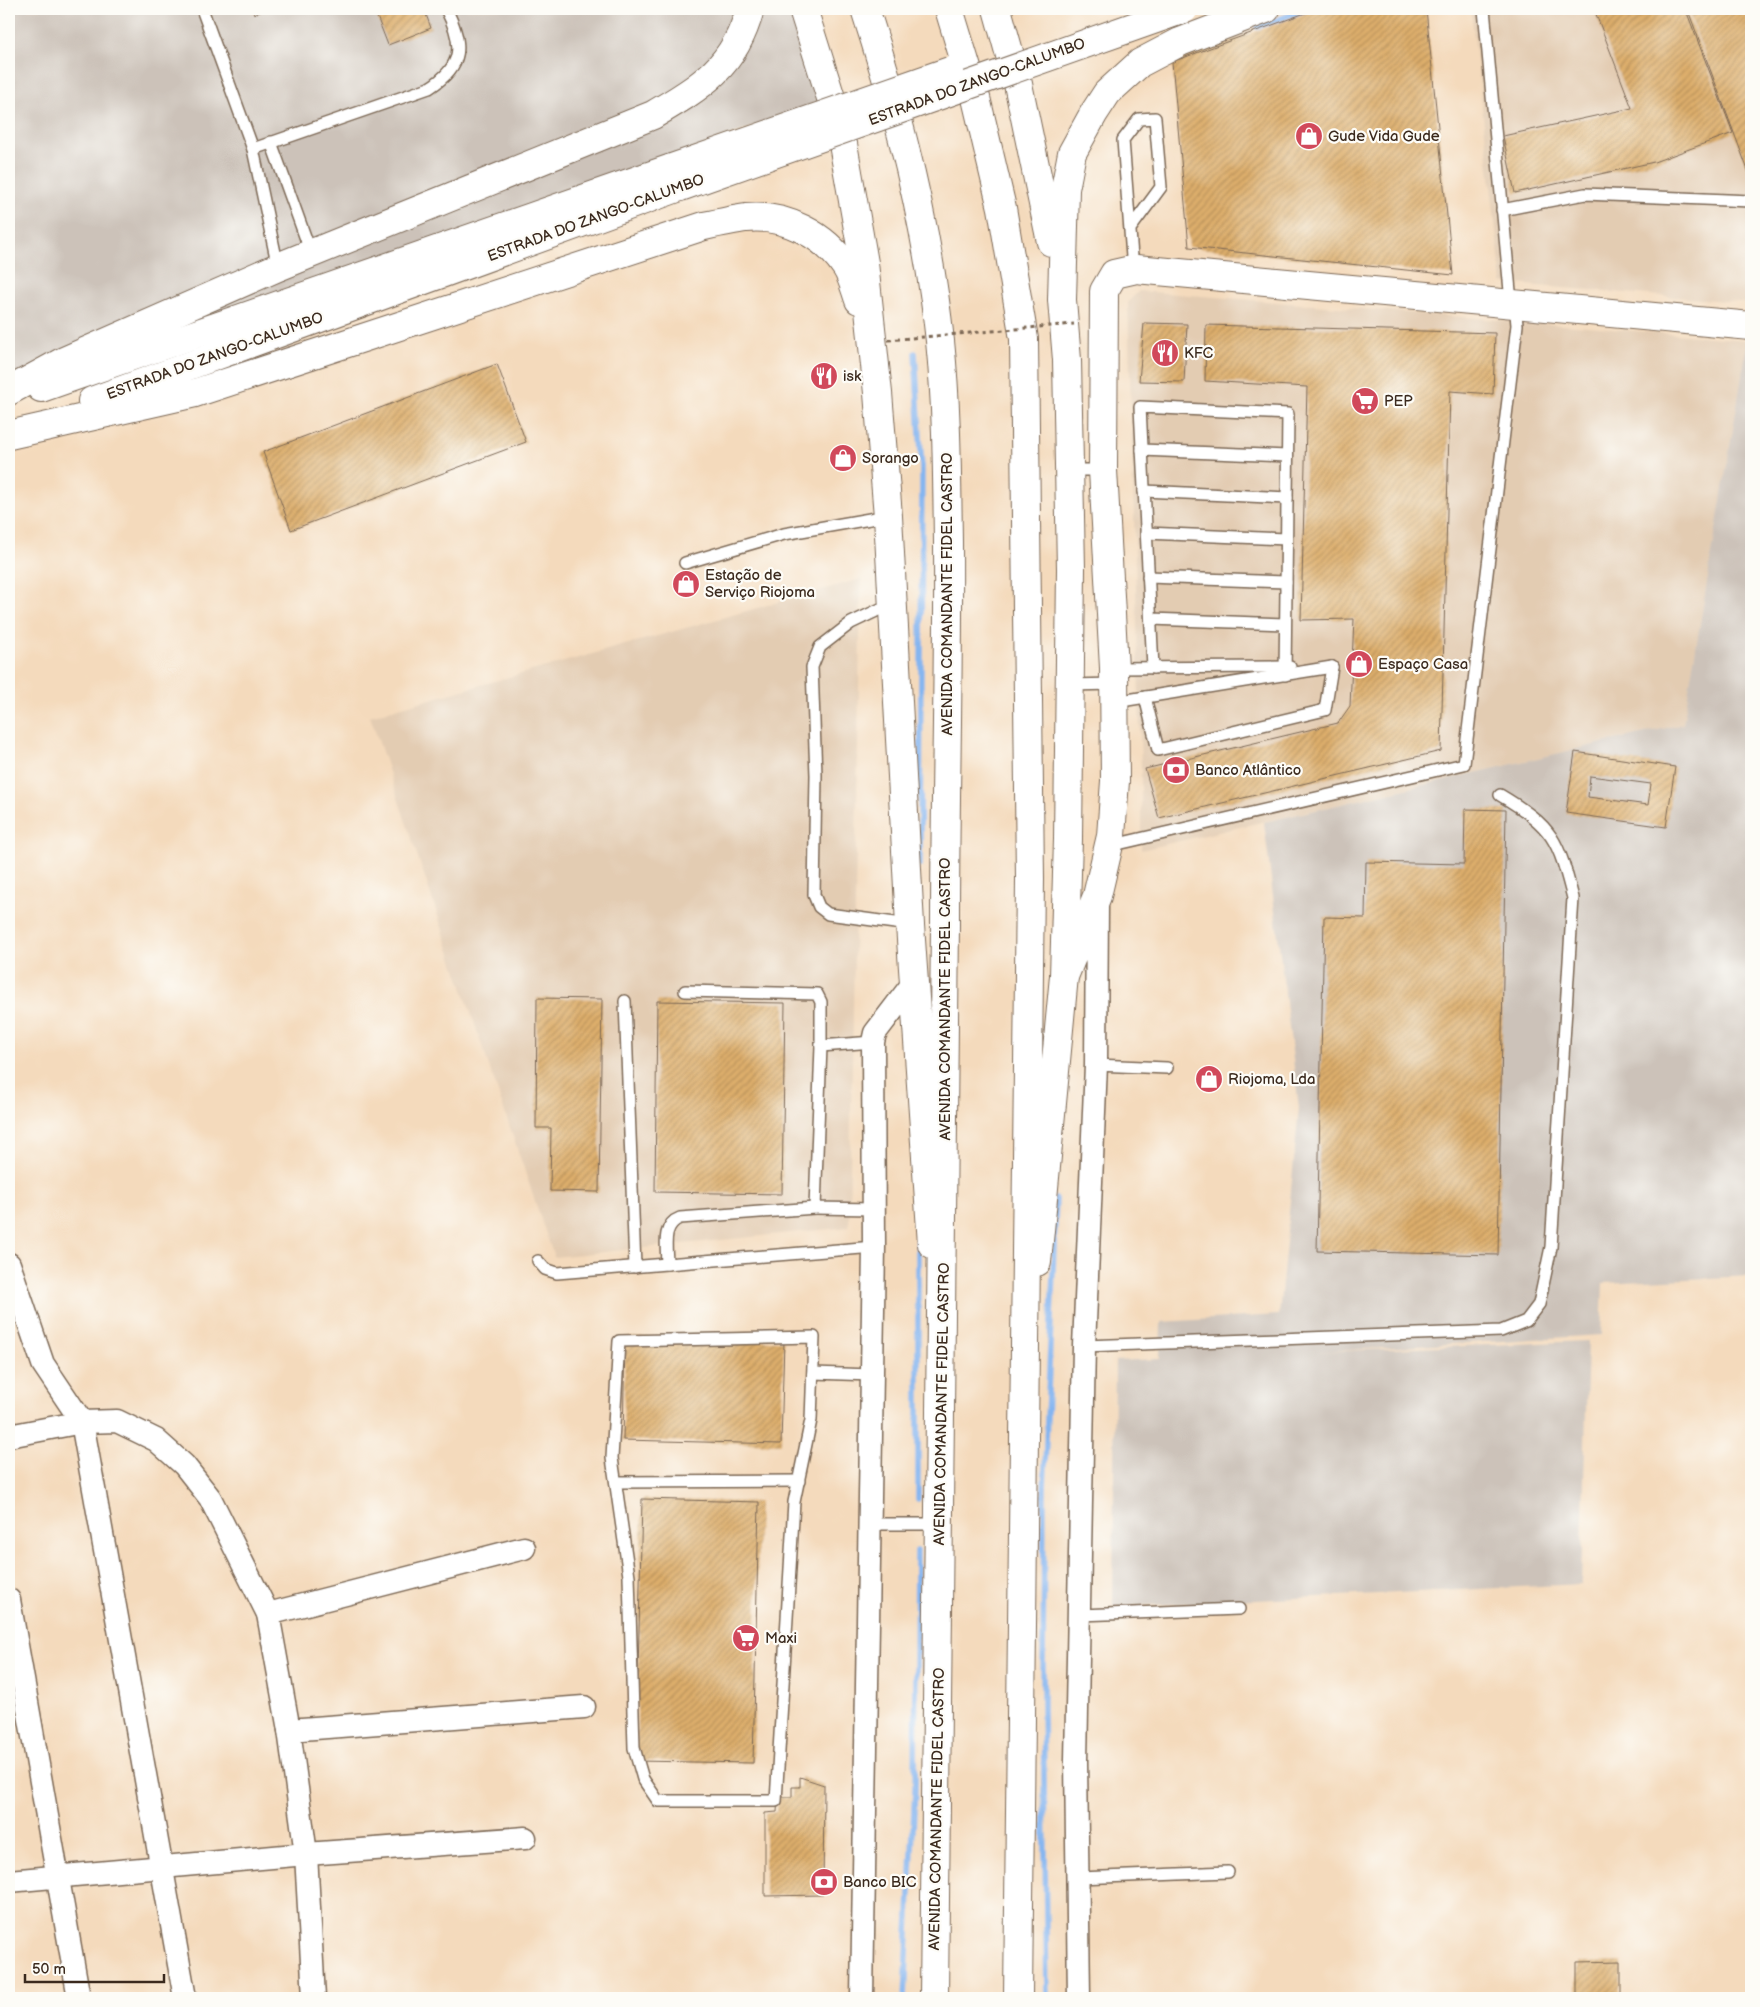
<svg xmlns="http://www.w3.org/2000/svg" width="1760" height="2007" font-family="'Balsamiq Sans',sans-serif">
  <style>
    .built { fill: #e3ccb2 }
    .industrial { fill: #ccc2b9 }
    .lines { fill: none; stroke-linecap: round; stroke-linejoin: round }
    .stream { stroke: #85b5f0; stroke-width: 5.5 }
    .building { fill: url(#building-hatch); fill-rule: evenodd }
    .lane-casing { stroke: #7c6855; stroke-width: 14 }
    .street-casing { stroke: #7c6855; stroke-width: 25 }
    .secondary-casing { stroke: #7c6855; stroke-width: 30 }
    .primary-casing { stroke: #7c6855; stroke-width: 30 }
    .highway-casing { stroke: #7c6855; stroke-width: 30 }
    .lane { stroke: #fff; stroke-width: 11 }
    .street { stroke: #fff; stroke-width: 22 }
    .secondary { stroke: #fff; stroke-width: 28 }
    .primary { stroke: #fff; stroke-width: 28 }
    .highway { stroke: #fff; stroke-width: 28 }
    .primary-bridge-casing { stroke: #7c6855; stroke-width: 30; stroke-linecap: butt }
    .path-bridge { stroke: #7c6855; stroke-width: 3; stroke-dasharray: 4 4; stroke-linecap: butt }
    .primary-bridge { stroke: #fff; stroke-width: 28 }
    .labels { text-anchor: middle; dominant-baseline: central; stroke-width: 4.5; stroke-linejoin: round; paint-order: stroke }
    .street-label { font-size: 15px; fill: #3b2a1e; stroke: #fdfcf7 }
    .poi-label { font-size: 15px; fill: #3b2a1e; stroke: #fdfcf7; text-anchor: start }
  </style>
  <defs>
    <pattern id="building-hatch" width="6" height="6" patternUnits="userSpaceOnUse" patternTransform="scale(1.25)"><rect width="6" height="6" fill="#ddae6c"/><path d="M-1 1l2-2M0 6l6-6M5 7l2-2" fill="none" stroke="#b48e58"/></pattern>
  </defs>
  <rect width="100%" height="100%" fill="#fdfcf7"/>
  <filter id="ink" filterUnits="userSpaceOnUse"><feTurbulence type="fractalNoise" baseFrequency=".02" numOctaves="2"/><feDisplacementMap in="SourceGraphic" scale="10" xChannelSelector="R" yChannelSelector="G"/><feConvolveMatrix kernelMatrix="1 2 1 2 8 2 1 2 1" color-interpolation-filters="sRGB"/></filter>
  <filter id="wash" filterUnits="userSpaceOnUse"><feTurbulence type="fractalNoise" baseFrequency=".0096" numOctaves="4" result="noise"/><feDisplacementMap in="SourceGraphic" scale="20" xChannelSelector="R" yChannelSelector="G"/><feGaussianBlur stdDeviation="1.12" result="paint"/><feColorMatrix in="noise" values="0 0 0 0 0 0 0 0 0 0 0 0 0 0 0 0 0 1.4 0 .05"/><feComposite in="paint" operator="in"/></filter>
  <g filter="url(#wash)">
    <rect width="100%" height="100%" fill="#f4dabc"/>
    <g class="built">
      <polygon points="1471,9 1751,9 1751,303 1502,283"/>
      <polygon points="1139,291 1748,340 1683,724 1141,850 1141,768 1128,302"/>
      <polygon points="861,579 849,1227 554,1257 370,716"/>
    </g>
    <g class="industrial">
      <polygon points="9,9 800,9 831,98 9,405"/>
      <polygon points="1748,340 1751,340 1751,1276 1603,1283 1601,1335 1315,1352 1588,1341 1581,1584 1113,1607 1115,1361 1160,1359 1161,1322 1279,1315 1299,1108 1264,822 1683,724"/>
    </g>
    <g class="lines">
      <g class="stream">
        <polyline points="1257,27 1307,9"/>
        <polyline points="915,353 922,469 920,864"/>
        <polyline points="918,1499 918,1231"/>
        <polyline points="905,1998 915,1788 917,1551"/>
        <polyline points="1047,1998 1043,1702 1044,1491 1056,1199"/>
      </g>
    </g>
    <g id="blocks">
      <g class="building">
        <polygon points="252,9 268,9 254,14"/>
        <polygon points="374,9 424,9 431,28 388,45"/>
        <polygon points="1316,9 1426,9 1453,275 1189,247 1172,62"/>
        <polygon points="1594,9 1698,9 1687,13 1733,133 1654,162 1515,193 1503,136 1632,108"/>
        <polygon points="1701,9 1751,9 1751,172 1749,173 1689,13"/>
        <polygon points="1144,323 1187,324 1184,382 1139,381"/>
        <polygon points="1206,325 1495,333 1493,394 1450,391 1441,751 1159,818 1145,769 1338,723 1350,706 1354,619 1301,620 1307,387 1205,381"/>
        <polygon points="497,364 526,442 291,530 263,452"/>
        <path d="M1575,752L1675,767L1666,827L1566,813ZM1590,776L1651,784L1648,805L1588,797Z"/>
        <polygon points="1465,809 1506,810 1498,1255 1317,1251 1324,917 1365,918 1366,862 1464,864"/>
        <polygon points="537,998 602,999 599,1192 550,1191 551,1128 536,1128"/>
        <polygon points="657,1001 785,1003 782,1194 655,1192"/>
        <polygon points="625,1337 784,1341 781,1444 623,1440"/>
        <polygon points="642,1499 759,1502 753,1763 636,1761"/>
        <polygon points="800,1777 824,1785 823,1895 765,1896 765,1813 777,1812 778,1797 792,1797 792,1787 800,1787"/>
        <polygon points="1621,1961 1621,1998 1577,1998 1577,1962"/>
      </g>
    </g>
  </g>
  <g filter="url(#ink)">
    <use href="#blocks" fill-opacity="0" stroke="#7c6855" stroke-width="1"/>
    <g class="lines">
      <g class="lane-casing">
        <g id="lane">
          <polyline points="202,9 253,149 278,267"/>
          <polyline points="1484,9 1511,302"/>
          <polyline points="271,142 311,253"/>
          <path d="M253,149L429,88C464,66 464,44 446,9"/>
          <polyline points="1502,210 1585,194 1751,201"/>
          <polyline points="1130,229 1161,187 1155,118 1139,119 1123,140 1133,270"/>
          <polyline points="1142,450 1287,456"/>
          <polyline points="1069,470 1103,470"/>
          <polyline points="1144,491 1287,498"/>
          <polyline points="1146,533 1286,539"/>
          <polyline points="685,563 784,534 887,516"/>
          <polyline points="1148,577 1286,582"/>
          <polyline points="893,603 851,623 820,647 812,667 816,775 814,895 819,907 828,914 910,925"/>
          <polyline points="1151,619 1285,624"/>
          <polyline points="1114,668 1290,667"/>
          <polyline points="1153,668 1140,407 1288,414 1285,675"/>
          <polyline points="1070,685 1115,684"/>
          <polyline points="1145,697 1158,750 1325,710 1332,667"/>
          <polyline points="1115,702 1332,667"/>
          <polyline points="1109,846 1464,764 1517,325 1515,303"/>
          <polyline points="685,991 817,994 821,1002 821,1046 873,1042"/>
          <polyline points="625,1001 635,1267"/>
          <polyline points="821,1046 815,1208 873,1209"/>
          <polyline points="1096,1065 1167,1068"/>
          <polyline points="538,1261 545,1269 557,1273 874,1247"/>
          <path d="M667,1264C667,1248 661,1225 680,1218L815,1208"/>
          <polygon points="814,1337 811,1420 794,1502 776,1801 658,1801 643,1779 634,1748 629,1576 612,1458 619,1341"/>
          <path d="M1084,1346L1501,1331L1526,1321L1539,1304L1551,1247L1573,898C1558,840 1554,827 1500,795"/>
          <polyline points="813,1373 872,1375"/>
          <polyline points="616,1482 799,1481"/>
          <polyline points="869,1524 941,1524"/>
          <polyline points="1080,1615 1239,1609"/>
          <polyline points="1079,1878 1228,1872"/>
        </g>
      </g>
      <g class="street-casing">
        <g id="street">
          <polyline points="9,1264 43,1364 82,1422 185,1998"/>
          <polyline points="9,1436 82,1422 117,1421 156,1440 184,1465 210,1498 268,1614 289,1730 306,1854 314,1998"/>
          <polyline points="9,1600 79,1998"/>
          <polyline points="268,1614 524,1548"/>
          <polyline points="289,1730 584,1707"/>
          <polyline points="9,1881 306,1854 525,1838"/>
          <polyline points="862,1998 874,1247 873,1042 875,1033 914,982"/>
          <polyline points="1079,1998 1076,1761 1084,1346 1096,1065 1097,902"/>
        </g>
      </g>
      <g class="secondary-casing">
        <polyline id="secondary" points="1065,974 1097,896 1111,836 1115,781 1114,668 1103,470 1104,291 1114,274 1136,269 1751,326"/>
      </g>
      <g class="primary-casing">
        <g id="primary">
          <polyline points="803,9 831,98 843,144 864,263 878,393 888,516 910,925 932,1244"/>
          <polyline points="997,9 1018,84 1051,242"/>
          <polyline points="41,388 672,168"/>
          <path d="M9,391L64,361L278,267L653,115C702,86 735,66 750,9"/>
          <polyline points="92,401 680,187"/>
          <path d="M9,435L195,393L704,226C718,223 732,220 746,218C785,214 825,235 846,267C852,276 855,289 859,300"/>
          <polyline points="1037,1262 1064,976 1068,839 1071,569 1067,360 1062,300 1065,189 1072,153 1094,113 1107,93 1140,63 1180,42 1266,9"/>
        </g>
      </g>
      <g class="highway-casing">
        <g id="highway">
          <path d="M865,9C900,117 928,228 940,341C947,408 947,475 948,542C949,669 945,796 945,924C944,1282 939,1640 934,1998"/>
          <polyline points="949,9 976,98 1002,208 1024,339 1030,879 1018,1998"/>
        </g>
      </g>
      <use href="#lane" class="lane"/>
      <use href="#street" class="street"/>
      <use href="#secondary" class="secondary"/>
      <use href="#primary" class="primary"/>
      <use href="#highway" class="highway"/>
      <g class="primary-bridge-casing">
        <g id="primary-bridge">
          <polyline points="672,168 950,71"/>
          <polyline points="680,187 1184,9"/>
        </g>
      </g>
      <polyline class="path-bridge" points="888,340 1074,324"/>
      <use href="#primary-bridge" class="primary-bridge"/>
    </g>
  </g>
  <defs>
    <g id="shop-disc" transform="scale(1.4375)"><circle r="9.5" fill="#d1495b" stroke="#fdfcf7"/><path d="M-5-2.5h2.3a2.7 3.5 0 0 1 5.4 0H5L5.5 6h-11ZM-1.5-2.5h3a1.5 2.3 0 0 0-3 0Z" fill="#fff"/></g>
    <g id="restaurant-disc" transform="scale(1.4375)"><circle r="9.5" fill="#d1495b" stroke="#fdfcf7"/><path d="M-5-6h1v4h1v-4h1v4h1v-4h1v5L-1.5 .5V6h-2V.5L-5-1ZM5-6V6H3V1.5H1.5Q1.5-4 5-6Z" fill="#fff"/></g>
    <g id="supermarket-disc" transform="scale(1.4375)"><circle r="9.5" fill="#d1495b" stroke="#fdfcf7"/><path d="M-6-5.5h2.5l.6 2H6L4.5 2H-2.5L-4.4-4H-6ZM-1.5 3.2a1.3 1.3 0 1 0 .1 0ZM3 3.2a1.3 1.3 0 1 0 .1 0Z" fill="#fff"/></g>
    <g id="bank-disc" transform="scale(1.4375)"><circle r="9.5" fill="#d1495b" stroke="#fdfcf7"/><path d="M-6-4H6V4H-6ZM0-2.3a2.3 2.3 0 1 0 0 4.6a2.3 2.3 0 1 0 0-4.6Z" fill="#fff"/></g>
  </defs>
  <g fill-rule="evenodd">
    <use href="#shop-disc" x="1309" y="136"/>
    <use href="#restaurant-disc" x="1165" y="353"/>
    <use href="#restaurant-disc" x="824" y="376"/>
    <use href="#supermarket-disc" x="1365" y="401"/>
    <use href="#shop-disc" x="843" y="458"/>
    <use href="#shop-disc" x="686" y="584"/>
    <use href="#shop-disc" x="1359" y="664"/>
    <use href="#bank-disc" x="1176" y="770"/>
    <use href="#shop-disc" x="1209" y="1079"/>
    <use href="#supermarket-disc" x="746" y="1638"/>
    <use href="#bank-disc" x="824" y="1882"/>
  </g>
  <g class="labels">
    <g class="street-label">
      <text transform="translate(977 82) rotate(-20)">ESTRADA DO ZANGO-CALUMBO</text>
      <text transform="translate(596 218) rotate(-20)">ESTRADA DO ZANGO-CALUMBO</text>
      <text transform="translate(215 356) rotate(-20)">ESTRADA DO ZANGO-CALUMBO</text>
      <text transform="translate(947 594) rotate(-90)">AVENIDA COMANDANTE FIDEL CASTRO</text>
      <text transform="translate(945 999) rotate(-90)">AVENIDA COMANDANTE FIDEL CASTRO</text>
      <text transform="translate(942 1404) rotate(-89)">AVENIDA COMANDANTE FIDEL CASTRO</text>
      <text transform="translate(937 1809) rotate(-89)">AVENIDA COMANDANTE FIDEL CASTRO</text>
    </g>
    <g class="poi-label">
      <text x="1328" y="136">Gude Vida Gude</text>
      <text x="1184" y="353">KFC</text>
      <text x="843" y="376">isk</text>
      <text x="1384" y="401">PEP</text>
      <text x="862" y="458">Sorango</text>
      <text x="705" y="575">Estação de<tspan x="705" dy="17">Serviço Riojoma</tspan></text>
      <text x="1378" y="664">Espaço Casa</text>
      <text x="1195" y="770">Banco Atlântico</text>
      <text x="1228" y="1079">Riojoma, Lda</text>
      <text x="765" y="1638">Maxi</text>
      <text x="843" y="1882">Banco BIC</text>
    </g>
  </g>
  <rect width="1760" height="2007" fill="none" stroke="#fdfcf7" stroke-width="30"/>
  <path d="M25 1974v8h139v-8" fill="none" stroke="#3b2a1e" stroke-width="2.5"/>
  <text x="32" y="1974" font-size="15" fill="#3b2a1e" stroke="#fdfcf7" stroke-width="4" paint-order="stroke">50 m</text>
</svg>
